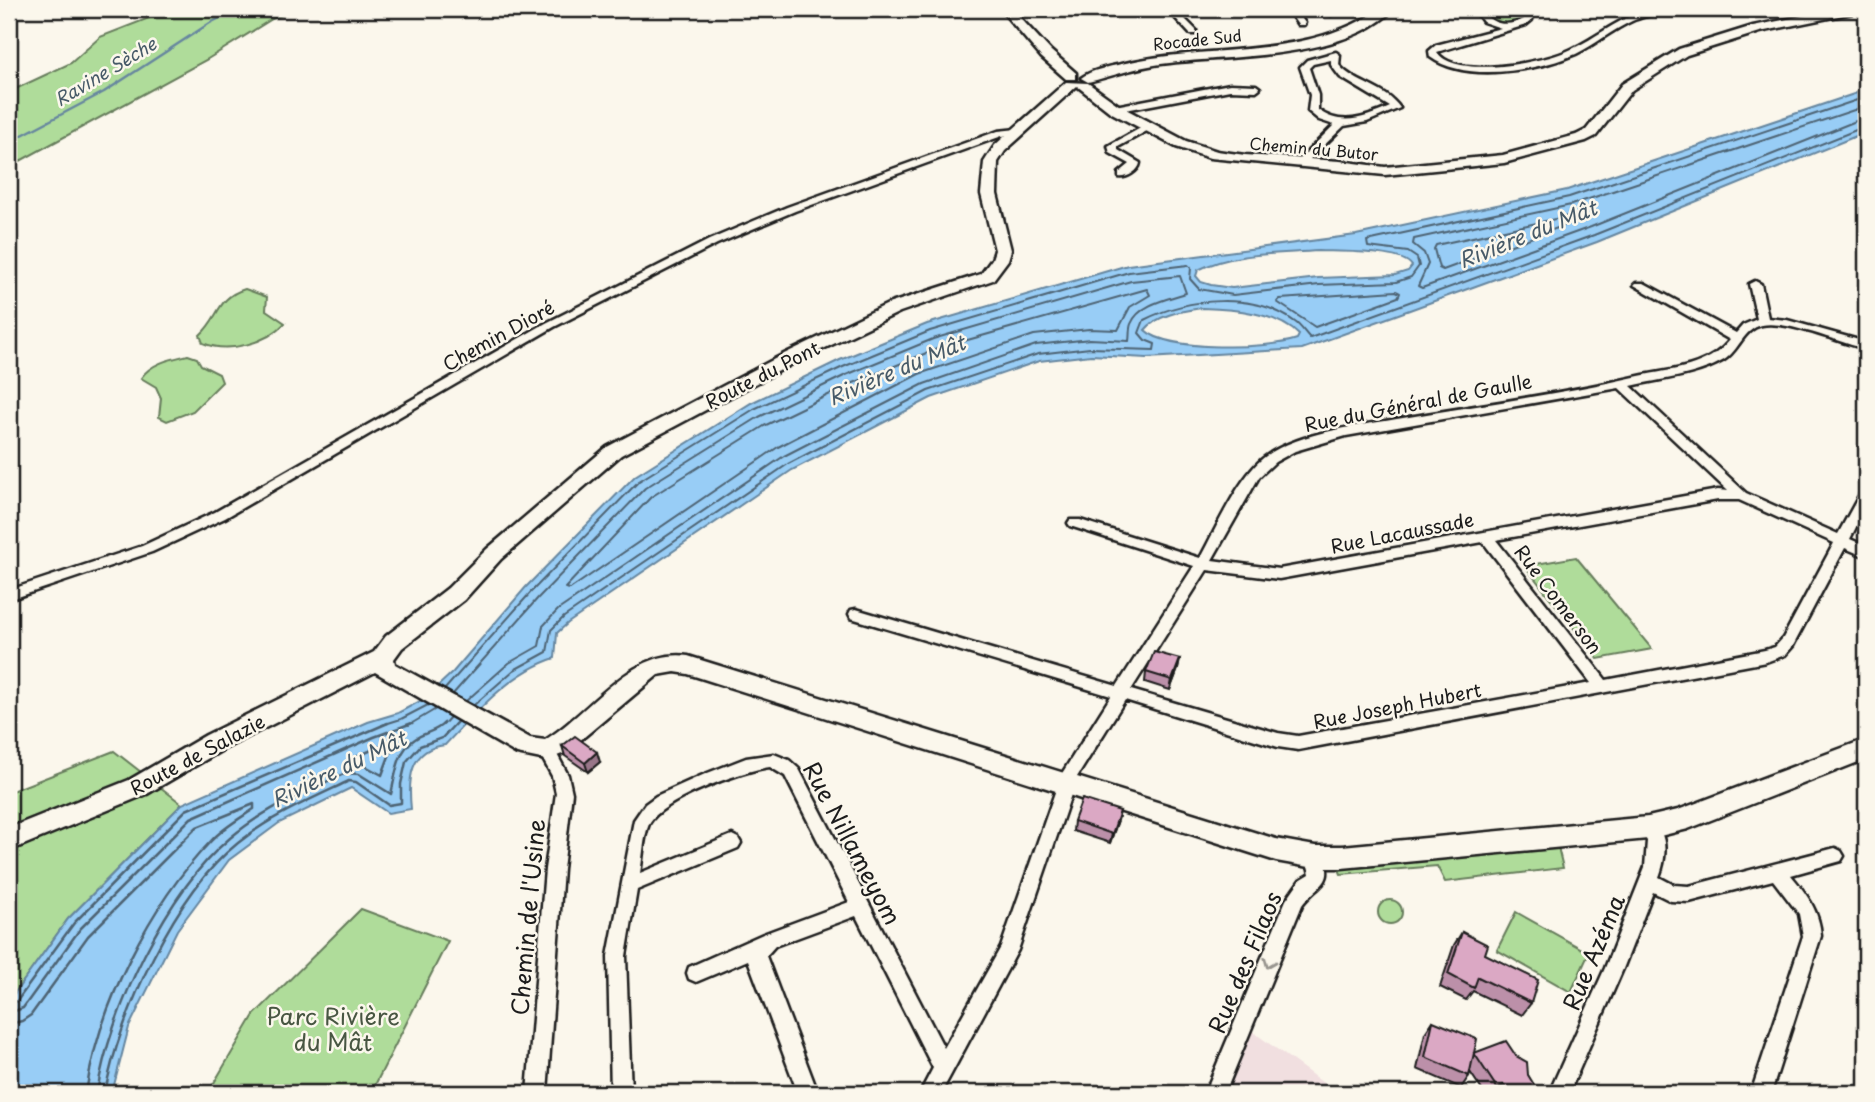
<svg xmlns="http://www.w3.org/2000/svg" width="1875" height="1102" font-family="'Playpen Sans',sans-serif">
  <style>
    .built { fill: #f1dfe0 }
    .green { fill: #afdc9a; stroke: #667c5b; stroke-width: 2 }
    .water { fill: #98cdf6; stroke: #66869f; stroke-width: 2; fill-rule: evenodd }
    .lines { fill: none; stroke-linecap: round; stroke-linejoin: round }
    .shore-far1 { stroke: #4e6373; stroke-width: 2 }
    .shore { stroke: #4e6373; stroke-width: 2.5 }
    .stream { stroke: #66869f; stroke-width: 2.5 }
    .street-casing { stroke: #1c1c1c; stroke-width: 5 }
    .secondary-casing { stroke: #1c1c1c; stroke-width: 5 }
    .street { fill: #fbf7ec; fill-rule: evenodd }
    .secondary { fill: #fbf7ec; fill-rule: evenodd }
    .wall { fill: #bc90a9; stroke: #1c1c1c; stroke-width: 2 }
    .shaded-wall { fill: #997689; stroke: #1c1c1c; stroke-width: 2 }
    .building { fill: #dba8c4; stroke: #1c1c1c; stroke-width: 2 }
    .oneway { stroke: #97948e }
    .labels { text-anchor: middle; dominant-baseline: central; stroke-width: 5; stroke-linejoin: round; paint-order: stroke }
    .far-street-label { font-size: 16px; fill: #1c1c1c; stroke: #fbf7ec }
    .far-water-label { font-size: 18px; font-style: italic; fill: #475a68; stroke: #fbf7ec }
    .street-label { font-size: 19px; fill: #1c1c1c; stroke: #fbf7ec }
    .water-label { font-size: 21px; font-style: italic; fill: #475a68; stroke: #fbf7ec }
    .near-street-label { font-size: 23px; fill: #1c1c1c; stroke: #fbf7ec }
    .near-park-label { font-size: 23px; fill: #485642; stroke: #fbf7ec }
  </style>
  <rect width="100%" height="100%" fill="#fbf7ec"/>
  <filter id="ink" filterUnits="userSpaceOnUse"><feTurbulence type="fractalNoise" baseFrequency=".0143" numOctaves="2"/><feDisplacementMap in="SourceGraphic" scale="14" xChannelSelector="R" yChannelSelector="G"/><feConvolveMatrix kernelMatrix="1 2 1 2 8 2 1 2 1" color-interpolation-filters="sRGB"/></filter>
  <g filter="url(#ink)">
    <polygon class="built" points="1252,1031 1337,1093 1225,1093"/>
    <g class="green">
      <polygon points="172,9 297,9 272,19 206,60 9,167 9,92 71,63 100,37"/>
      <path d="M1481,9H1528C1528,33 1497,24 1484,17Z"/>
      <path d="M245,289L267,297L266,310L285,323C267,343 228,354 203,343L200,335C220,317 216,298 245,289Z"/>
      <path d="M188,355L197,358L201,365L219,374L222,382L193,411L167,421L159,417L161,398L156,387L141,378C151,363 171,359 188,355Z"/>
      <polygon points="1576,557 1652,649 1598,659 1525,566"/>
      <polygon points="114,751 182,804 68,919 9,1001 9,792"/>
      <polygon points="1558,847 1563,868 1445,882 1437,866 1341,874 1338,867"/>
      <circle cx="1390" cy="912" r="12"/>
      <polygon points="361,909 448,941 371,1093 208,1093 254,1015"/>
      <polygon points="1516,912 1589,953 1571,992 1497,950"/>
    </g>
    <path class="water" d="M1866,90V132L1597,242L1302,349L1147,358L1091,355L1039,361L931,398L792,470L568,623L557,633L555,658C511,672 476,712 445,745C409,749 408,780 411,809L388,813L351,788L279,823L229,860L177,930L129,1027L112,1093H9V1001L68,919L182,804L368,722L398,713L424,699L453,672L526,587L635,476L751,403L840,360L927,324L1128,265L1356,235L1567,190ZM1318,251C1337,252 1403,250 1412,266L1408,271L1395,275L1318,278L1232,288L1211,285L1201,282L1196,276L1198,270C1234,252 1278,254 1318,251ZM1202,308C1233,309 1276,312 1299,335L1297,339C1269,349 1167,352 1145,330C1158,314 1183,311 1202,308Z"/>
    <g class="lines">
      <g class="shore-far1">
        <polyline points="1866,106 1571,205 1414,239 1413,244 1424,253 1428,264 1418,286 1422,288 1591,227 1866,117"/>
        <polygon points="1569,216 1573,219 1571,223 1443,270 1439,268 1434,249 1436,245"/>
        <polygon points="1147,289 1150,295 1130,307 1118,330 1089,329 1034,335 919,374 778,447 570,589 565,588 651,497 764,426 851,384 936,349"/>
        <polygon points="1396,291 1400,293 1398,297 1315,327 1277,302 1280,299"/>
        <polyline points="445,689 531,592 639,481 754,409 843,367 930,331 1129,272 1188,265 1191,268 1190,279 1199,289 1233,295 1319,285 1396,282 1411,277 1419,266 1417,258 1408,252 1368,247 1367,241 1569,197 1866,97"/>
        <path d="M453,694L538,598L645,488L759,417L846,375L933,339L1131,281L1180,276L1186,293C1168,299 1139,304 1131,324C1129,329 1130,335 1129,341L1090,339L1036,345L924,384L784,456L558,610L543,626L539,646L509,663L466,701"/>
        <path d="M474,705L514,670L547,652L551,630L564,617L788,464L928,391L1038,354L1090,348L1154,350L1155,344L1145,340L1139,333L1144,320C1187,298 1254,291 1295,322C1301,326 1305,333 1310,338L1594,235L1866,126"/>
        <polyline points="382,725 401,719 428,705"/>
        <polyline points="409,725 436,709"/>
        <polyline points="443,725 450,717"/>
        <polyline points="454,725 457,722"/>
      </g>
      <g class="shore">
        <polygon points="388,743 392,748 382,775 356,761 358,756"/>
        <polyline points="9,1004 17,1001 74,923 186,810 388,723"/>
        <polyline points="9,1013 23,1008 80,929 191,818 374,737 412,723"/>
        <path d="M9,1024L22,1021L31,1015L88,936L197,827L254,804V809C239,819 223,828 211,841C150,904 98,1007 86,1093"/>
        <path d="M97,1093C109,1012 167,891 230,838C264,809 306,791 346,773L359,774L391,794C396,774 397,751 415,739C425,732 436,732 444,723"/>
        <path d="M105,1093C119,1015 175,893 238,843C271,816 311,799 349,781L356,782L389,805L401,803V784L406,762L420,746L442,738L456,723"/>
      </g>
      <polyline class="stream" points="9,142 104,92 210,23 224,16 254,9"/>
      <g class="street-casing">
        <g id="street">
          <polygon points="1167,9 1175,9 1196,30 1196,34 1190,34"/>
          <polygon points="1287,9 1295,9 1305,23 1304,25 1298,25"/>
          <polygon points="1316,9 1327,9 1335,13 1331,15"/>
          <path d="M1474,9H1482C1490,26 1509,27 1524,19L1526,9H1534L1532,20L1526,25L1437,52C1455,79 1538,63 1565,52C1600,38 1627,7 1667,9C1657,15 1643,16 1632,21C1612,30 1595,45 1576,54C1537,71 1465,83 1430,57L1429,51L1436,45L1501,28L1483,22Z"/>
          <path d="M1336,52L1340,55L1339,65C1355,84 1386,87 1400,108L1367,122L1344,126L1305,164H1299V160L1334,125L1319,120L1308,111L1310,95L1300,67L1307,60ZM1331,60V65L1340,77L1390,107C1365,118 1341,127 1318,110V95L1309,68L1313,64Z"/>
          <polygon points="1230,84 1256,85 1260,88 1256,91 1230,90 1115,112 1110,109 1115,106"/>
          <path d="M1146,125L1154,127L1118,147V150L1140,163C1139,171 1126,179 1119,177V173L1130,164L1110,153L1108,146Z"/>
          <polygon points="1017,129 1020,130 1020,134 1002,136 795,211 717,244 554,327 225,518 152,552 9,600 9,590 142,546 215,512 546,323 709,240 787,207 998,131"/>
          <path d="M1755,281L1761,284L1768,318L1787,320L1866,342V349C1840,343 1787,320 1762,325C1743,329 1739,351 1724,360C1697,376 1661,379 1631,386L1746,493L1838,534L1861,492L1866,491V507L1850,539L1866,546V557L1845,548L1793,646L1785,655L1766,662L1298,750L1278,747L1125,700L1077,777L1018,950L941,1093H920L933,1068L856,916L775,946L766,956L818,1093H798L748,960L696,982L689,979L687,973L689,967L763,934L849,902L785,776L770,767C744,770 661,800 649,824C643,838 643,858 640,873L732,835L738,838L741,843L738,848L637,890L626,956L631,1093H611L608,956L634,820L645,804L656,796L705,774L746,758L774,754L789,760L799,769L944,1048L1001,947L1061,775L1111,696L851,618L849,614L851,610L856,609L1117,686L1194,566L1070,526L1068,523L1070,520H1080L1200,558C1216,529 1240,474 1266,456C1299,432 1363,425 1403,418C1482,404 1561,394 1639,376C1673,369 1707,368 1730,340L1634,285L1636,283H1644L1736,333L1743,325L1757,319L1749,284ZM1619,388L1728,491L1718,490L1279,569L1212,560L1259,477L1275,462L1295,451L1346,436ZM1718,500H1739L1834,543L1783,638L1775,647L1765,650L1606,680L1496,540ZM1483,542L1591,683L1298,736L1278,733L1131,690L1207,570L1279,579Z"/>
          <polygon points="546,743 552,745 568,775 572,793 563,869 547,1093 527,1093 545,869 556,793 552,776 538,750 540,745"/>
          <path d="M1648,821C1670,829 1666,859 1659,877L1674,885L1689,886L1835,848L1841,851L1844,856L1841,861L1791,875C1806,893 1820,912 1821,936L1771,1093H1751L1803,936L1799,914L1773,880L1689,902L1671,901L1653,892L1623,969L1569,1093H1549L1605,968L1645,867L1647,841L1639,828L1642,823Z"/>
          <path d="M1315,849L1321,852C1337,884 1319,883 1302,905L1225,1093H1205L1286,900L1300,880L1310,874L1306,857L1309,852Z"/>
        </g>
      </g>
      <g class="secondary-casing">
        <g id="secondary">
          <polygon points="1000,9 1012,9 1051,51 1076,73 1076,79 1066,79 1041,57"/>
          <path d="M1380,9H1394C1345,60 1228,55 1161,64C1136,67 1113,76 1088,82L1081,78C1091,70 1109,67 1121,64C1207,43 1304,61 1380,9Z"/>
          <path d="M1837,9H1859L1853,13L1760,32L1687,55L1632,90L1596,136L1586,141L1504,163L1385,175L1210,158L1176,147L1110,112L1077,86L1005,151L998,162L997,194L1011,250L1008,260L993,280L900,312L796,362L621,455L501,559L464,600L402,648L394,659L395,664L530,738L545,740C590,713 631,648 688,656L1276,839L1315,846H1342L1648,817L1678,810L1866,739V759L1688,829L1648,839L1342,868H1315L1276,861L688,674L675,672L658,675L565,753L546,760L517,754L375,672L224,749L147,794L9,851V828L129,780L206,735L374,652L386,636L448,588L487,549L607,447L784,354L888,304L981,274L992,259L995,250L981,194L984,162L995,145L1066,82L1088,83L1120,106L1186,141L1217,151L1245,155L1340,161L1385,167L1503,155L1576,135L1586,130L1622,84L1679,49L1753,26Z"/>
        </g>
      </g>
      <use href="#street" class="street"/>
      <use href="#secondary" class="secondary"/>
    </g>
    <g class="wall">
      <polygon points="1180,659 1178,669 1170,690 1145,682 1146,672"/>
      <polygon points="562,746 600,762 588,772 565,756"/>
      <polygon points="1120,811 1118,820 1110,843 1073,831 1074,821"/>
      <polygon points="1462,932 1485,954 1531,1003 1522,1015 1473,991 1466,1000 1440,987 1454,945"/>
      <polygon points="1433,1021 1474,1053 1528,1075 1536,1093 1484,1093 1470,1072 1469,1076 1461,1088 1417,1069 1425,1033"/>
    </g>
    <g class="shaded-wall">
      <polygon points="1180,659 1178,669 1170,690 1172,680"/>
      <polygon points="597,752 600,762 588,772 585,763"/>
      <polygon points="1120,811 1118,820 1110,843 1112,834"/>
      <polygon points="1504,1085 1497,1093 1492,1093 1497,1088"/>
    </g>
    <g class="building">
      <polygon points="1154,652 1180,659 1172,680 1146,672"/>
      <polygon points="575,736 597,752 585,763 562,746"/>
      <polygon points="1082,799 1120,811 1112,834 1074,821"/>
      <polygon points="1462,932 1488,945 1485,954 1538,980 1531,1003 1478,977 1474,988 1448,974"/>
      <polygon points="1433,1021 1477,1039 1469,1076 1425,1057"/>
      <polygon points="1506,1041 1516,1056 1527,1062 1528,1075 1538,1091 1532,1093 1509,1093 1504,1085 1497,1088 1474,1053"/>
    </g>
    <defs><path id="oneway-chevron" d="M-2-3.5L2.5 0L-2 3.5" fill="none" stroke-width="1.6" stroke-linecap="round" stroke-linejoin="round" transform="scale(1.75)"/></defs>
    <use class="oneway" href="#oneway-chevron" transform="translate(1269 963) rotate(112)"/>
  </g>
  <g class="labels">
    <g class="far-street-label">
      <text transform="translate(1197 39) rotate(-6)">Rocade Sud</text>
      <text transform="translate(1314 148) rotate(5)">Chemin du Butor</text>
    </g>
    <g class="far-water-label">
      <text transform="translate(105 71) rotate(-31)">Ravine Sèche</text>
    </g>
    <g class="street-label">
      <text transform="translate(498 335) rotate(-29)">Chemin Dioré</text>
      <text transform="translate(762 374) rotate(-27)">Route du Pont</text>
      <text transform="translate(1418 402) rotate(-11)">Rue du Général de Gaulle</text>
      <text transform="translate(1402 532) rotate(-11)">Rue Lacaussade</text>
      <text transform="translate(1559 599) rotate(53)">Rue Comerson</text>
      <text transform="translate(1397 705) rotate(-11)">Rue Joseph Hubert</text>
      <text transform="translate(197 754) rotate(-28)">Route de Salazie</text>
    </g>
    <g class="water-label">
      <text transform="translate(1527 233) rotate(-22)">Rivière du Mât</text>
      <text transform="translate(896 369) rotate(-23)">Rivière du Mât</text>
      <text transform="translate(338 768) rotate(-26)">Rivière du Mât</text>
    </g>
    <g class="near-street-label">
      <text transform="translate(853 843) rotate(62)">Rue Nillameyom</text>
      <text transform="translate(527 917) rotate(-85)">Chemin de l'Usine</text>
      <text transform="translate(1593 952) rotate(-67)">Rue Azéma</text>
      <text transform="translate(1244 962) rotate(-67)">Rue des Filaos</text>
    </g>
    <g class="near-park-label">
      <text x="333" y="1015">Parc Rivière<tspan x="333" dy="26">du Mât</tspan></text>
    </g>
  </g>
  <rect width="1875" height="1102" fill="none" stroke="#fbf7ec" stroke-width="35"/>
  <rect x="18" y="18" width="1840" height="1067" fill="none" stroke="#1c1c1c" stroke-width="2.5" filter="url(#ink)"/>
</svg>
